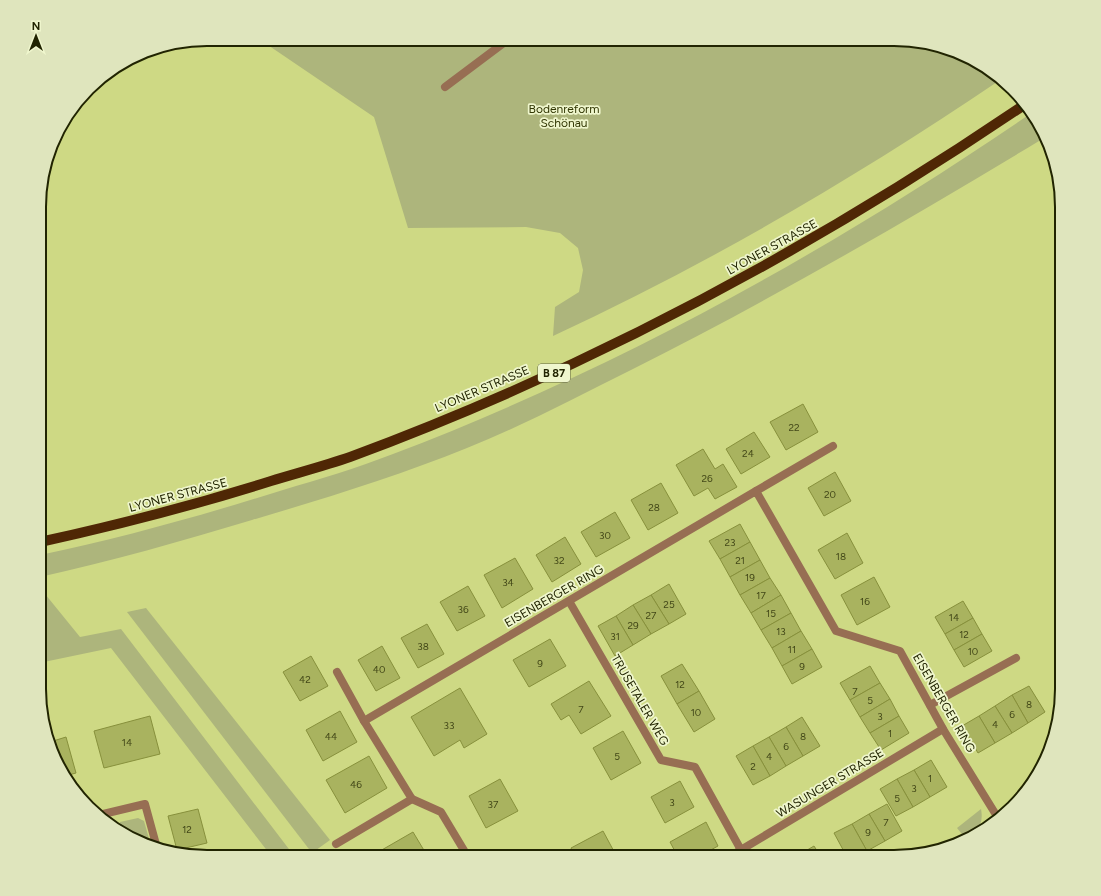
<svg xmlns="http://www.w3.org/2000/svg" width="1101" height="896" font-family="Figtree,sans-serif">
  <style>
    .green { fill: #adb57c }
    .building { fill: #a9b35f; stroke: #87903c }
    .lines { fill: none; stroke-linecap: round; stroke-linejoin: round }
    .lane { stroke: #976e53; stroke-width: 8 }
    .street { stroke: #976e53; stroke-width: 8 }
    .primary { stroke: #4f2705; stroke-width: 10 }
    .labels { text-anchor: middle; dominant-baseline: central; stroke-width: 3.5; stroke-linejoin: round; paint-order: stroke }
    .number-label { font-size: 10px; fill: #434818 }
    .shield { fill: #eff6cd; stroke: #5f633e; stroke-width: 1 }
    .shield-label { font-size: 11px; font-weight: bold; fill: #212401 }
    .park-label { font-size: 12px; fill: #323704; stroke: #eff6cd }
    .street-label { font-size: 12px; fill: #212401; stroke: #eff6cd }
    .rim { fill: none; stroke: #212401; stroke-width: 2 }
  </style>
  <rect width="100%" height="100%" fill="#ced984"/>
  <g class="green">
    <path d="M259,39H905L959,52L1000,80C858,176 709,264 553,336L555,307L579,292L583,270L578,248L560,233L526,227L408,228L374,117Z"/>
    <path d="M1030,114L1045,137L1039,141C905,222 770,300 631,370C577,397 522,426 467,448C398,476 323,499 252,520C182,541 112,561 40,577V555C122,538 203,515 283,490C320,479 357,468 393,454C619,368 831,250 1030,114Z"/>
    <polygon points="40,589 41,589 80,637 121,629 295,857 272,857 111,648 39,663"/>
    <polygon points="146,608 330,840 312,853 127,612"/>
    <path d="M981,809C984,824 977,832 966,839L957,828Z"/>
    <polygon points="138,818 144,821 151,846 142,844 118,828 120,822"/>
  </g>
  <g class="building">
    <polygon points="803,404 818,432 786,450 770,422"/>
    <polygon points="754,432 770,457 741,474 726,449"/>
    <polygon points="703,449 715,469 723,464 737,487 715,499 708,488 694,496 676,465"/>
    <polygon points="835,472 851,501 824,516 808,488"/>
    <polygon points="661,483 678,513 648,530 631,500"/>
    <polygon points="615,512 630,538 596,557 581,532"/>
    <polygon points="740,524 750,542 720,559 709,541"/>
    <polygon points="847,533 863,563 835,579 818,550"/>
    <polygon points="565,537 581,564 552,582 536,555"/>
    <polygon points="750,542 760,560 730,577 720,559"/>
    <polygon points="515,558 533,589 502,608 484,575"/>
    <polygon points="760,560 770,578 740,595 730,577"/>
    <polygon points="874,577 890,607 857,625 841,595"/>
    <polygon points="770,578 781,595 751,613 740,595"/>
    <polygon points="669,584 686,614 669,624 651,595"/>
    <polygon points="468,586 485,616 457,631 440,602"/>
    <polygon points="651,595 669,624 651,634 633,605"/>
    <polygon points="781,595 791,613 761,630 751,613"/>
    <polygon points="963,601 973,618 945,634 935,617"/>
    <polygon points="633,605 651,634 633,645 616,616"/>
    <polygon points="791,613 801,631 772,648 761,630"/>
    <polygon points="616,616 633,645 615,656 598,626"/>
    <polygon points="973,618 982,634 954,650 945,634"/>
    <polygon points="427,624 444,654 418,668 401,638"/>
    <polygon points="801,631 812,649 782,666 772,648"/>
    <polygon points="982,634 992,651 964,667 954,650"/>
    <polygon points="550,639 566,666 529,687 513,660"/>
    <polygon points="382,646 400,678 376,691 358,660"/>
    <polygon points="812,649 822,667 792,684 782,666"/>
    <polygon points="311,656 328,686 300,701 283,672"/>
    <polygon points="682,664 699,691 677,704 661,676"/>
    <polygon points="870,666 880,683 850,700 840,683"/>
    <polygon points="589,681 611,716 581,734 569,715 561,720 551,704"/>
    <polygon points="880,683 890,699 860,717 850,700"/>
    <polygon points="1029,686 1045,712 1028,723 1012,695"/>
    <polygon points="460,688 487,734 464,748 460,740 434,756 411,717"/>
    <polygon points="699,691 715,719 694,732 677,704"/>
    <polygon points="1012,695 1028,723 1012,733 995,706"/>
    <polygon points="890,699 899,716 870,733 860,717"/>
    <polygon points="995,706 1012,733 995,743 979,716"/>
    <polygon points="340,711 357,742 323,761 306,730"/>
    <polygon points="150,716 160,754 104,768 94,731"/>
    <polygon points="899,716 909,733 881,750 870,733"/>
    <polygon points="979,716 995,743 978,753 962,726"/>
    <polygon points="802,717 820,746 803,756 786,727"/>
    <polygon points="786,727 803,756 786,766 769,737"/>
    <polygon points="623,731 641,763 611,780 593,748"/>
    <polygon points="66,737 76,773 65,776 56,763 50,742"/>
    <polygon points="769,737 786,766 770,776 753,746"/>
    <polygon points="753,746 770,776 753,785 736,756"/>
    <polygon points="369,756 387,788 345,813 326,780"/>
    <polygon points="931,760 947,787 930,797 914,770"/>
    <polygon points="914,770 930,797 913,807 897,779"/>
    <polygon points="500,779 518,811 486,828 469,796"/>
    <polygon points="897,779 913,807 896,816 880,789"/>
    <polygon points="680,781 694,807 665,823 651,797"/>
    <polygon points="887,804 902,831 885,841 869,814"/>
    <polygon points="198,809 207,843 177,850 168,816"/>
    <polygon points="869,814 885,841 867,851 852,824"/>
    <polygon points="706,822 718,846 698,857 678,857 670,842"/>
    <polygon points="852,824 867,851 856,857 847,857 834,833"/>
    <polygon points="603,831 617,857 575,857 571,848"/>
    <polygon points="413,832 428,857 384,857 380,851"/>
    <polygon points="814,846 821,857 798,857 797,856"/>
  </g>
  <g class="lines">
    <polyline class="lane" points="445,87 509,39"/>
    <g class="street">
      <polyline points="756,491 833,446"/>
      <polyline points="569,601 661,760 695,767 741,850"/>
      <polyline points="337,672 364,721"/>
      <polyline points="930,705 1016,658"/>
      <polyline points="99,815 145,804 157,848"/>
      <polyline points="336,844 412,799"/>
      <polyline points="468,857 441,812 412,799 364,721 756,491 836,631 900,651 943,729 998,818"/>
      <polyline points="729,857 943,729"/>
    </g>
    <path class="primary" d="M40,542C118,525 195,505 271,481C297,473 324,466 350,457C591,368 812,249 1024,105"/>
  </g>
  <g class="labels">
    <g class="number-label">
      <text x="794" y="427">22</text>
      <text x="748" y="453">24</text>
      <text x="707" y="478">26</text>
      <text x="830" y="494">20</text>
      <text x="654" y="507">28</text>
      <text x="605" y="535">30</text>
      <text x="730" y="542">23</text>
      <text x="841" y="556">18</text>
      <text x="559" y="560">32</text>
      <text x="740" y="560">21</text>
      <text x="750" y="577">19</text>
      <text x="508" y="582">34</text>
      <text x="761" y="595">17</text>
      <text x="865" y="601">16</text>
      <text x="669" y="604">25</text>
      <text x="463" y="609">36</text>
      <text x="771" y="613">15</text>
      <text x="651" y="615">27</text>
      <text x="954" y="617">14</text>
      <text x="633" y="625">29</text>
      <text x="781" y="631">13</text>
      <text x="964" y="634">12</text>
      <text x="615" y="636">31</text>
      <text x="423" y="646">38</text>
      <text x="792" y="649">11</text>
      <text x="973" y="651">10</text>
      <text x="540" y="663">9</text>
      <text x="802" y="666">9</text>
      <text x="379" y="669">40</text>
      <text x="305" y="679">42</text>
      <text x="680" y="684">12</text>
      <text x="855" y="691">7</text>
      <text x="870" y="700">5</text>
      <text x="1029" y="704">8</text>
      <text x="581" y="709">7</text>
      <text x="696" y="712">10</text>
      <text x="1012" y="714">6</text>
      <text x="880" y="716">3</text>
      <text x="995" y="724">4</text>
      <text x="449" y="725">33</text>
      <text x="890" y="733">1</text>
      <text x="331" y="736">44</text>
      <text x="803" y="736">8</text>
      <text x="127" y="742">14</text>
      <text x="786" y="746">6</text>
      <text x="617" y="756">5</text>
      <text x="769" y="756">4</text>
      <text x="753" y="766">2</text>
      <text x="930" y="778">1</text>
      <text x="356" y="784">46</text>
      <text x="914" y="788">3</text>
      <text x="897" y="798">5</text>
      <text x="672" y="802">3</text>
      <text x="493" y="804">37</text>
      <text x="886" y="822">7</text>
      <text x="187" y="829">12</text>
      <text x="868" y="832">9</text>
    </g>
    <rect class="shield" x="538" y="364" width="32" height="18" rx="3"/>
    <g class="shield-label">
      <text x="554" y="373">B 87</text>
    </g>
    <g class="park-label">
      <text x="564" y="109">Bodenreform<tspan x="564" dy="14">Schönau</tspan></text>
    </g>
    <g class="street-label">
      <text transform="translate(772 247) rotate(-29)">LYONER STRASSE</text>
      <text transform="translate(482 389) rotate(-23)">LYONER STRASSE</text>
      <text transform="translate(178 495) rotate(-15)">LYONER STRASSE</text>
      <text transform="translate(554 596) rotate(-30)">EISENBERGER RING</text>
      <text transform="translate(640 700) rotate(60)">TRUSETALER WEG</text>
      <text transform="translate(944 703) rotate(60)">EISENBERGER RING</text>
      <text transform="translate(830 783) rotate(-31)">WASUNGER STRASSE</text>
    </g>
  </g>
  <path d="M0 0H1101V896H0ZM207 46H894A161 161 0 0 1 1055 207V689A161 161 0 0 1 894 850H207A161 161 0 0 1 46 689V207A161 161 0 0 1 207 46Z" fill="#dfe5bd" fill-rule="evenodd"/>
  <path class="rim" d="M207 46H894A161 161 0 0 1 1055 207V689A161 161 0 0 1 894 850H207A161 161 0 0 1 46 689V207A161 161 0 0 1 207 46Z"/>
  <g transform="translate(36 36)" stroke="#eff6cd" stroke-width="3" paint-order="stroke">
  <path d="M0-3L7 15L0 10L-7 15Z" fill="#212401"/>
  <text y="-6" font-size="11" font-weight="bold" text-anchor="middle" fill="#212401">N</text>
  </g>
</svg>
